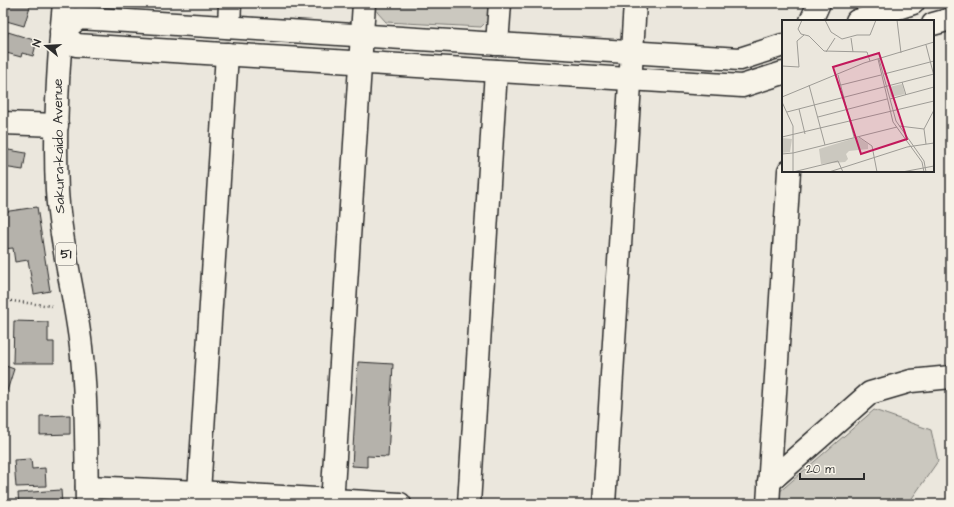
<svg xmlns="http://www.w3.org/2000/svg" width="954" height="507" font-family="'Architects Daughter',sans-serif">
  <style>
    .green { fill: #cbc8bf; stroke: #7b7a75 }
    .building { fill: #b5b2ab; stroke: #2b2b2b }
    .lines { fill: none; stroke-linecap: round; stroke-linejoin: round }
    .minor-casing { stroke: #2b2b2b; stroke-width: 25 }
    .highway-casing { stroke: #2b2b2b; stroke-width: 25 }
    .path { stroke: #2b2b2b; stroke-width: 2.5; stroke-dasharray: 1 3; stroke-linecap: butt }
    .minor { stroke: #f7f3e8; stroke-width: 22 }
    .highway { stroke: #f7f3e8; stroke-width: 22 }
    .labels { text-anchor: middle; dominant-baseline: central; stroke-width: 3; stroke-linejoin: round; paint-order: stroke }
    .shield { fill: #f7f3e8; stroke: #686764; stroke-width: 1 }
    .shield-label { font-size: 13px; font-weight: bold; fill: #2b2b2b }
    .street-label { font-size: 14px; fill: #2b2b2b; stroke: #f7f3e8 }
    .inset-road { fill: none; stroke: #9e9c96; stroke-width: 1 }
    .view { fill: #c2185b; fill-opacity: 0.15; stroke: #c2185b; stroke-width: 2 }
    .inset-edge { fill: none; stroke: #2b2b2b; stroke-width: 2 }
  </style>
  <rect width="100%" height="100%" fill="#ebe7dd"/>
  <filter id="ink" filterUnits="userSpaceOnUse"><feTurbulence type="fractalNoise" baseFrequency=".025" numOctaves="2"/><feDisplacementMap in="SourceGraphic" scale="8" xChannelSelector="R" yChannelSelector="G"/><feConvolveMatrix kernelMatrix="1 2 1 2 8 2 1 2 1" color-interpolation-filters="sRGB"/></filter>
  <g filter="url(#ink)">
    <g class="green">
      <polygon points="377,3 493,3 493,15 481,27 386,22 377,12"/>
      <polygon points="874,410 931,430 938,461 908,504 777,504 778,493"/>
    </g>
    <g class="building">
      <polygon points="3,3 31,3 24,26 3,20"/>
      <polygon points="8,32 37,41 33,56 22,53 21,57 3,52"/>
      <polygon points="3,149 26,153 23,170 3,167"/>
      <polygon points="37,207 50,291 34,294 28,260 15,262 13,248 3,249 3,212"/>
      <polygon points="14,321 48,322 48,342 54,342 54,363 13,363"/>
      <polygon points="358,362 393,364 388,457 367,456 367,467 352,466"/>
      <polygon points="3,365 14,369 6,394 3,393"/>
      <polygon points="70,415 70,434 40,435 40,416"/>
      <polygon points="31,459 32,469 45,468 46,486 16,487 14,460"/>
      <polygon points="61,490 62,504 19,504 18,493"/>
    </g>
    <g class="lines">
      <g class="minor-casing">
        <g id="minor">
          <polyline points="811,21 819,3"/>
          <polyline points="857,21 913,3"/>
          <polyline points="933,24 951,19"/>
          <polyline points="229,27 230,3"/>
          <polyline points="497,44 500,3"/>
          <polyline points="783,45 740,59 79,18 61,32 76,45 742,86 783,73"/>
          <polyline points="3,123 57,125"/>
          <polyline points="769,482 870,393 911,381 951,377"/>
          <polyline points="87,487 199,492 400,504"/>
          <polyline points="199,492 227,54"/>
          <polyline points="332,504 364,3"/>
          <polyline points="469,504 496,71"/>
          <polyline points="604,504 635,3"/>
          <polyline points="768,504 789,171"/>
        </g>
      </g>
      <g class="highway-casing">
        <path id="highway" d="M64,3C58,65 54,128 57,191C60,243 75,294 81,347C87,399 86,452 87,504"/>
      </g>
      <polyline class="path" points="3,300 52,306"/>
      <use href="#minor" class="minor"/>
      <use href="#highway" class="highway"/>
    </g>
  </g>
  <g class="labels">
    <rect class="shield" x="56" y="243" width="20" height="22" rx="3"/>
    <g class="shield-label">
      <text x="66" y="254">51</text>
    </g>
    <g class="street-label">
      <text transform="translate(59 146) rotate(-91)">Sakura-kaido Avenue</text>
    </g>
  </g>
  <g transform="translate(782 20)">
    <rect width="152" height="152" fill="#ebe7dd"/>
    <path d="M120,64L123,74L109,77L107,67ZM76,117L86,124V129L67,131L64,134L66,139L63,142L39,144L37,129ZM0,118L10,119L8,132L0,133Z" fill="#cbc8bf"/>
    <path class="inset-road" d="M20,0L16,9L19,14L27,16L42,31L85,32L88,41M43,0L49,12L60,19L75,15H88L94,0M115,0L119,33M69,18L71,32M144,25L152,56M44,32L53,18M96,39L111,102L140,142L142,152M97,39L114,101L142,141L144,152M0,46L17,47L15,21L22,15M102,54L152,41M56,55L72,117M120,62L124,75M27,65L43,125M59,65L99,55M0,77L82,43L152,22M108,79L152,67M0,82L11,106V151M17,89L23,114M5,92L152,54M36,97L105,79M117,106L142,109M0,117L152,81M77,117L90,126L95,152M144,124L142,109L152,90M0,134L11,133L115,107M11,152L56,141L61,152M47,152L125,127L152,123M120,152L152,146"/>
    <path class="view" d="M97,33L125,119L79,134L51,47Z"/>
    <rect width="152" height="152" class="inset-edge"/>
  </g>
  <rect width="954" height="507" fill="none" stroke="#f7f3e8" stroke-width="16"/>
  <rect x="8" y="8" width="938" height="491" fill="none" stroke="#2b2b2b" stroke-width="1.5" filter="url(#ink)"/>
  <g transform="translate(46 46) rotate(288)" stroke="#f7f3e8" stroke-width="3" paint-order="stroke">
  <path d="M0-3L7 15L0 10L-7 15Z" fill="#2b2b2b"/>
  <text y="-6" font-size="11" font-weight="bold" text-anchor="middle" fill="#2b2b2b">N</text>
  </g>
  <path d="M800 473v6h64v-6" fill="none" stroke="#2b2b2b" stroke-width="2"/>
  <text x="806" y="473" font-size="12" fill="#2b2b2b" stroke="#f7f3e8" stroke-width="3" paint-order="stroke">20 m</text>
</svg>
